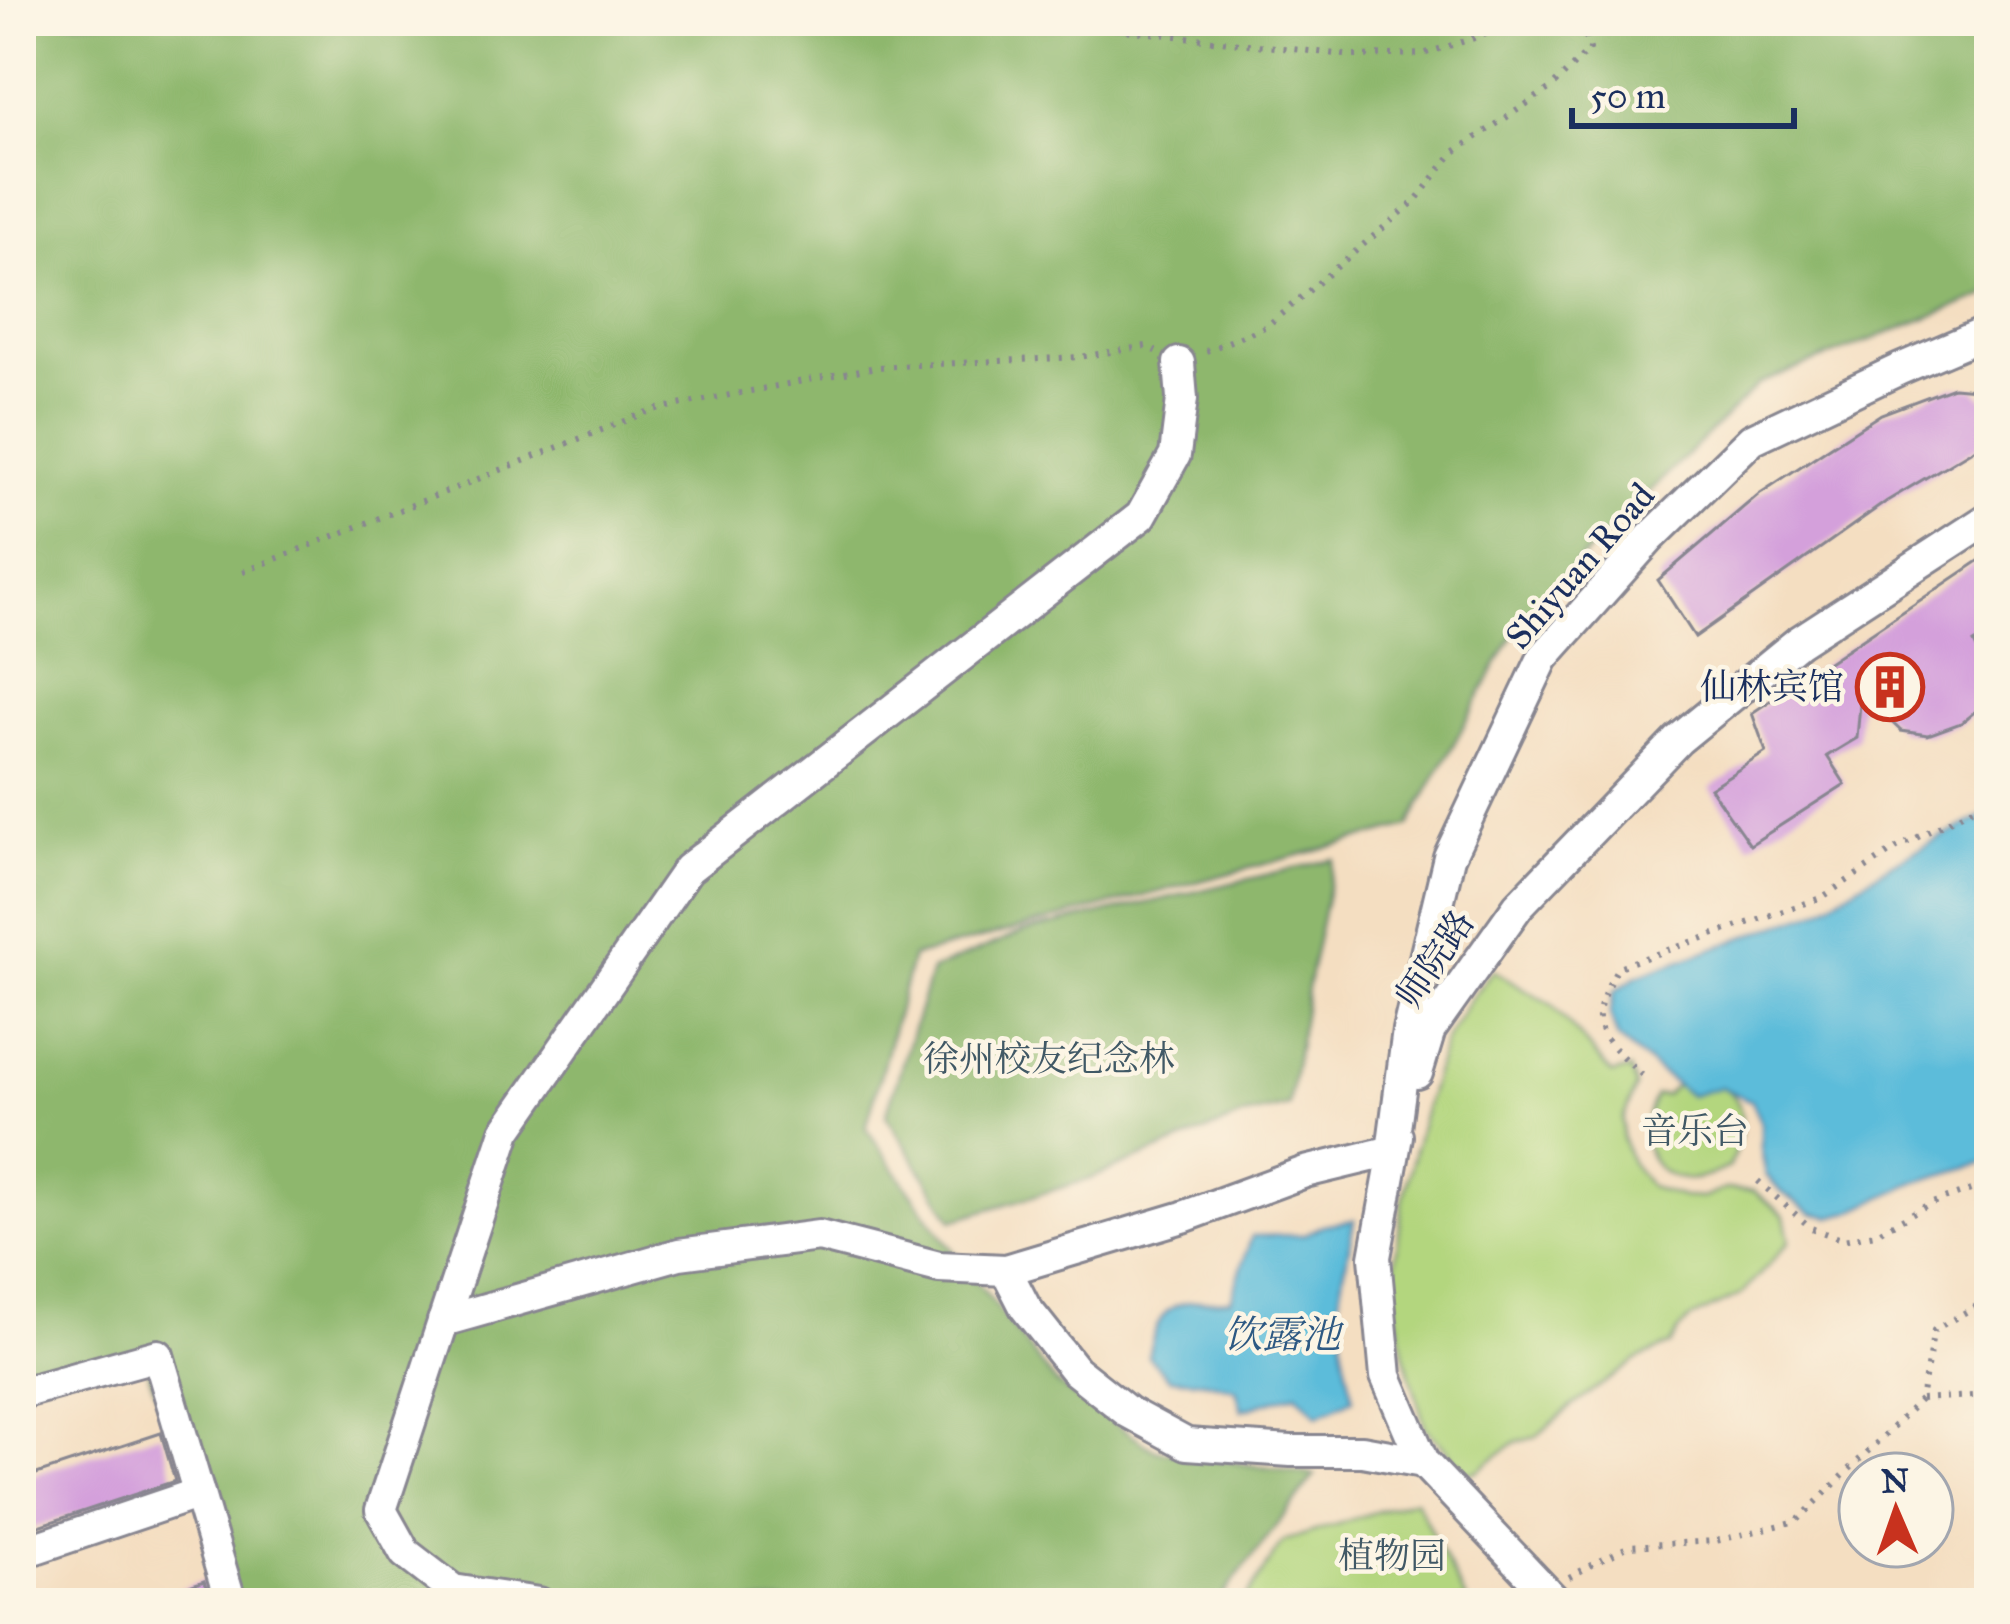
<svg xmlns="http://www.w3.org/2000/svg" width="2010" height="1624" font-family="'IM FELL Great Primer','Noto Serif SC',serif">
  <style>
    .green { fill: #b3d67e; stroke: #67826e; stroke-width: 3 }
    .forest { fill: #8eb76d; stroke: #547366; stroke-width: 3 }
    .water { fill: #5bbcda; stroke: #3b769c; stroke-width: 3 }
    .building { fill: #d4a0db }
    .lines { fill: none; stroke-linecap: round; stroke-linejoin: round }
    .minor-casing { stroke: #888690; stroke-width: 36 }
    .path { stroke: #888690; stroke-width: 6; stroke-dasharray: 3 9; stroke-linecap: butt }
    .minor { stroke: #fff; stroke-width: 30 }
    .labels { text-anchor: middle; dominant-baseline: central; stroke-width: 9; stroke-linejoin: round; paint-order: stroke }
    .street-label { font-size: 36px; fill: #1b2f5e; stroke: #fcf5e5 }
    .poi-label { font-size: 36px; fill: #1b2f5e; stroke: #fcf5e5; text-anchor: end }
    .park-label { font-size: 36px; fill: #415966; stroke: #fcf5e5 }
    .water-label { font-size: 39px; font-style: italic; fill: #2e5983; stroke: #fcf5e5 }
  </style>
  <rect width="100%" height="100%" fill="#fcf5e5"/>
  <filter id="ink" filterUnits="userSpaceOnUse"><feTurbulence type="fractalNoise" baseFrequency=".00833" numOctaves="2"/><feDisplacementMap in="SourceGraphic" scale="24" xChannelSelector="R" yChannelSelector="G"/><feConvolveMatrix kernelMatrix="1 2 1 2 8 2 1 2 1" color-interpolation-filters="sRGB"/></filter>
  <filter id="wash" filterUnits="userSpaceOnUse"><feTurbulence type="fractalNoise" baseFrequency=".004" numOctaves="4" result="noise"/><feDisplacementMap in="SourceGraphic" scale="48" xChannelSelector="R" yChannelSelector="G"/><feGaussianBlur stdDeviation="2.7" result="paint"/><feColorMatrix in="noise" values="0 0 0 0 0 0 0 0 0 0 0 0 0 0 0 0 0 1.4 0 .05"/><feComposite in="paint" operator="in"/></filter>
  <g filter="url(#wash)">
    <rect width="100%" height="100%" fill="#f4dec1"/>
    <g class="green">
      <polygon points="1493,970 1552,1005 1612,1074 1630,1069 1636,1087 1623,1119 1622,1138 1631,1162 1650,1187 1683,1197 1703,1198 1725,1189 1754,1191 1785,1216 1790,1241 1742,1294 1692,1318 1678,1332 1671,1345 1638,1359 1572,1406 1536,1437 1514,1443 1477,1471 1463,1475 1448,1451 1425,1427 1404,1353 1395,1301 1394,1272 1403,1200 1420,1126 1444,1042 1467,1003"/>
      <path d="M1689,1082C1698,1083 1712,1083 1720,1086C1754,1102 1740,1142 1729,1167C1715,1173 1698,1182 1683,1179C1639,1172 1639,1126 1655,1095H1666L1676,1085Z"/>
      <polygon points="1415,1499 1467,1603 1243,1603 1284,1541"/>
    </g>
    <g class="forest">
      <polygon points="21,21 1989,21 1989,294 1760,383 1524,615 1409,826 912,957 866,1128 944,1239 1055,1383 1155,1450 1315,1475 1217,1603 240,1603 142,1357 21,1387"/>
      <polygon points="1334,859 1307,989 1289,1106 1244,1116 1090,1179 953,1220 886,1115 931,971 1023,932"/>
    </g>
    <g class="water">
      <polygon points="1989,813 1989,1161 1913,1183 1850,1212 1831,1217 1812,1213 1780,1191 1766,1175 1761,1148 1761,1123 1751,1101 1721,1087 1690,1096 1618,1039 1610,1014 1614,992 1637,976 1819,910 1894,862"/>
      <path d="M1354,1220L1339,1300L1343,1349L1353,1398L1318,1415L1297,1393L1242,1410L1236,1389L1205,1381L1169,1378L1148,1356C1162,1296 1176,1303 1231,1299L1252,1236L1303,1235L1323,1225Z"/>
    </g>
    <g id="blocks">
      <g class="building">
        <polygon points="1953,387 1975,389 1989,404 1989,440 1887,501 1695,637 1658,580 1759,494 1830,447 1881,414"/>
        <polygon points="1989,554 1989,634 1974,643 1989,673 1989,700 1961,723 1928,735 1901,731 1861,693 1857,738 1827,756 1845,784 1750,845 1710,788 1766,752 1752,713"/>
        <polygon points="161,1433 175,1481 21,1532 21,1479"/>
        <polygon points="204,1581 211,1603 153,1603 152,1599"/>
      </g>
    </g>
  </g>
  <g filter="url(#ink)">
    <use href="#blocks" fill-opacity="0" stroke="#888690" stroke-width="3"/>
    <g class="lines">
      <g class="minor-casing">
        <g id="minor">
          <polyline points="1417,1073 1430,1030 1518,906 1678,740 1798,642 1989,518"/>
          <polyline points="1397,1136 1375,1257 1386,1376 1423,1462 1557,1603"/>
          <polyline points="1006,1270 1025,1307 1075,1370 1128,1412 1187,1444 1291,1451 1362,1451 1423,1462"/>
          <polyline points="443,1321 679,1254 819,1236 939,1267 1006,1270 1183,1217 1305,1172 1392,1151 1408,1030 1449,857 1543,658 1650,538 1752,439 1900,369 1989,331"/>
          <polyline points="21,1393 158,1355 231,1603"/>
          <polyline points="21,1553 199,1493"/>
          <polyline points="539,1603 453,1590 405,1553 381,1510 506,1131 688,869 1141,516 1175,455 1182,399 1179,363"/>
        </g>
      </g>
      <g class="path">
        <polyline points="1044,21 1354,56 1423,54 1481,36 1516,21"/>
        <polyline points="1206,351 1267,326 1415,201 1453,153 1552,87 1590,49 1581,21"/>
        <polyline points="243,572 652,410 876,367 1080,357 1146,346 1156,351"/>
        <path d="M1642,1075C1596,1032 1585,1026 1618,967L1821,898L1897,848L1989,800"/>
        <polyline points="1758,1181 1811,1228 1843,1240 1875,1234 1929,1204 1989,1184"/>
        <polyline points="1921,1399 1989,1395"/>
        <polyline points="1569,1577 1629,1546 1716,1541 1797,1521 1921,1399 1934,1330 1989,1299"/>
      </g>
      <use href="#minor" class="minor"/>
    </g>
  </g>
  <defs>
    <g id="building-ring" transform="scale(3.45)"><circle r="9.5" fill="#fcf5e5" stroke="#c8321e" stroke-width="1.5"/><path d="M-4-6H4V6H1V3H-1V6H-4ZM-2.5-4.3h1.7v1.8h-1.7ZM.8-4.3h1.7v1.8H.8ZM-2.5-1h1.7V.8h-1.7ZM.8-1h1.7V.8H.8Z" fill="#c8321e"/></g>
  </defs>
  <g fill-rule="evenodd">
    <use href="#building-ring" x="1890" y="687"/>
  </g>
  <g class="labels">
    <g class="street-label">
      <text transform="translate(1580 566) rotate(-49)">Shiyuan Road</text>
      <text transform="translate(1435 959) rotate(-56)">师院路</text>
    </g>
    <g class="poi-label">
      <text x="1844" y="687">仙林宾馆</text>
    </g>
    <g class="park-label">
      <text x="1049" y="1059">徐州校友纪念林</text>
      <text x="1695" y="1131">音乐台</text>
      <text x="1392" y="1556">植物园</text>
    </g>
    <g class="water-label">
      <text x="1282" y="1335">饮露池</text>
    </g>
  </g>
  <rect width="2010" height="1624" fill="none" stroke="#fcf5e5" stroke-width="72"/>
  <g transform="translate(1896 1510) rotate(358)"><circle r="57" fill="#fcf5e5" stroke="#a2a6af" stroke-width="3"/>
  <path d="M0-9L21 45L0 30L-21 45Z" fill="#c8321e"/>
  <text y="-18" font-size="33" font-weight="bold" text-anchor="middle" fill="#1b2f5e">N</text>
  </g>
  <path d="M1572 108v18h222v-18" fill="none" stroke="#1b2f5e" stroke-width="6"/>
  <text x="1590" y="108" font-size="36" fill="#1b2f5e" stroke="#fcf5e5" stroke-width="9" paint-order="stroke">50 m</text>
</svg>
